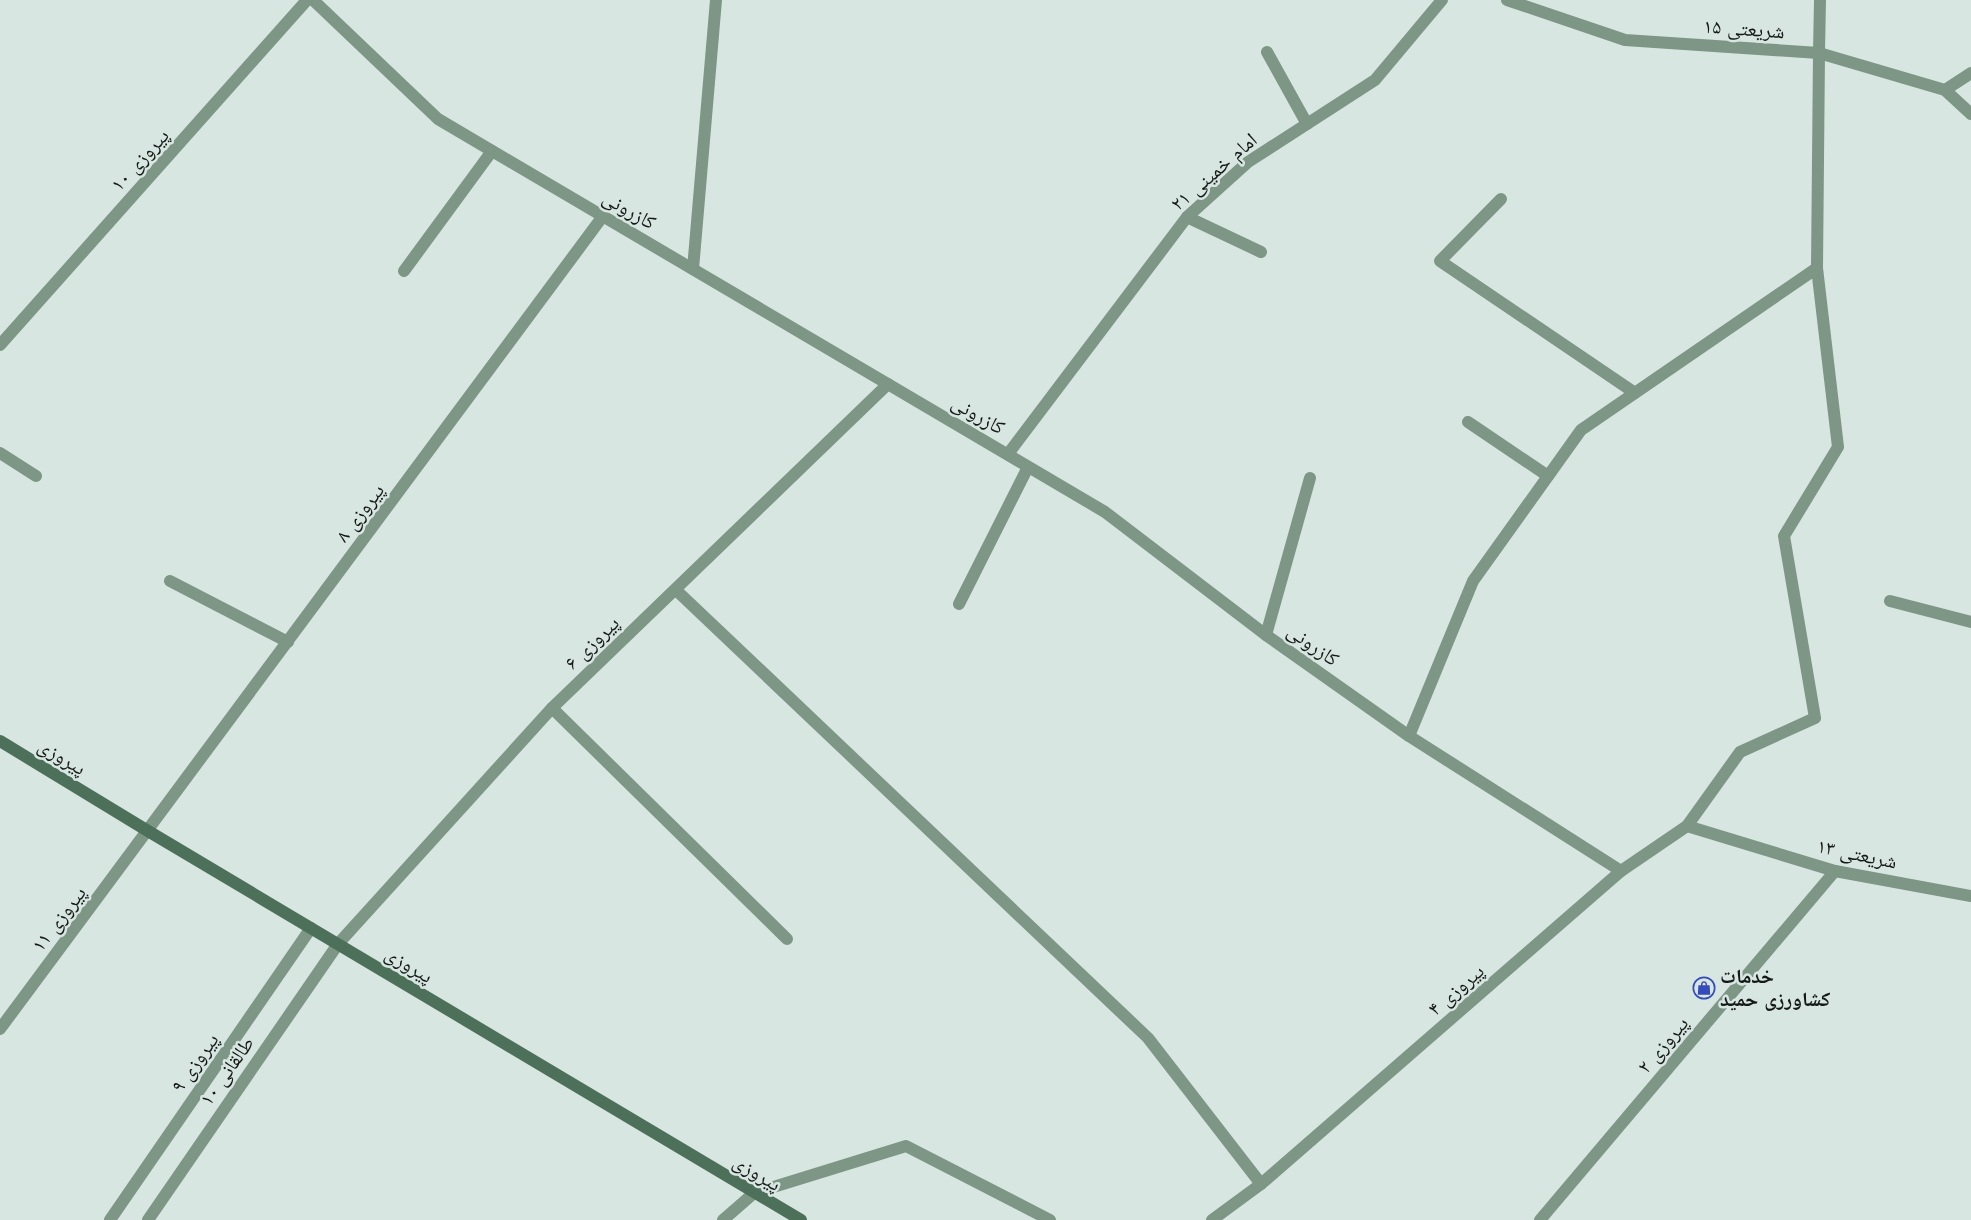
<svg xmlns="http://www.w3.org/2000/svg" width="1971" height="1220" font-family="Jost,'Noto Naskh Arabic',sans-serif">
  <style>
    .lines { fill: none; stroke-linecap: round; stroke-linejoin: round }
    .lane { stroke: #7d9685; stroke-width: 12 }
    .street { stroke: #7d9685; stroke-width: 12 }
    .secondary { stroke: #4c7059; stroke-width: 12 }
    .labels { text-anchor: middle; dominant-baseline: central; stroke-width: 5; stroke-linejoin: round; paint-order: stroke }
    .street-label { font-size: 20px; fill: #141917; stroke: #d8e6e2 }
    .poi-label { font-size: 20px; font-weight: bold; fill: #141917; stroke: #d8e6e2; text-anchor: start }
  </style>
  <rect width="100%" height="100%" fill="#d8e6e2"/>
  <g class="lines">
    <g class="lane">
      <polyline points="1819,53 1820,0"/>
      <polyline points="0,453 36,476"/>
      <polyline points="170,581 288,642"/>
      <polyline points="552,708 787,939"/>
      <polyline points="1687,826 1740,752 1815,718 1784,536 1838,447 1817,268"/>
    </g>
    <g class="street">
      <polyline points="313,0 438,119 1105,512 1266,635 1409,736 1621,871"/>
      <polyline points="1507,0 1625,40 1819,53 1945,90 1971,114"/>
      <polyline points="1267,52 1307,124"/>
      <polyline points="1945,90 1971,73"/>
      <polyline points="1501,199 1440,261 1635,393"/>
      <polyline points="1187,217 1261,252"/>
      <polyline points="693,269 716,0"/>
      <polyline points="404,271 492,151"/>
      <polyline points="0,345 307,0"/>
      <polyline points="1468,422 1548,476"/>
      <polyline points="1008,454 1187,217 1248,162 1375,80 1442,0"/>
      <polyline points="676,590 1148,1038 1261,1184"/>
      <polyline points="1890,601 1971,622"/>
      <polyline points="959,604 1028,467"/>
      <polyline points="1266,635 1310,478"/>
      <polyline points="1409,736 1473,581 1581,430 1817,268 1819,53"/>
      <polyline points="0,1029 603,216"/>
      <polyline points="110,1220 311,928"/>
      <polyline points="148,1220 338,944 552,708 888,384"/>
      <polyline points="723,1220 754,1193 906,1146 1050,1220"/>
      <polyline points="1212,1220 1261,1184 1621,871 1687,826 1835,871 1971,896"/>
      <polyline points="1540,1220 1835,871"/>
    </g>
    <polyline class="secondary" points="0,741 148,831 801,1220"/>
  </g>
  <defs>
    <g id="shop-ring" transform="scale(1.125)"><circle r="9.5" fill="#d8e6e2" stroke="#344bbc" stroke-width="1.5"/><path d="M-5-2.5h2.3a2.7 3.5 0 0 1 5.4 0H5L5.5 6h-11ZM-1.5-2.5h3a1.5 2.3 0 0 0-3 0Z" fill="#344bbc"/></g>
  </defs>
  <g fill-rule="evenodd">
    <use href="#shop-ring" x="1704" y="988"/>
  </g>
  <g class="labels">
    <g class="street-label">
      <text transform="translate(1744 29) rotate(4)">شریعتی ۱۵</text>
      <text transform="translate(140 160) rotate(-48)">پیروزی ۱۰</text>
      <text transform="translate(1214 172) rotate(-41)">امام خمینی ۲۱</text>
      <text transform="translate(629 210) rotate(30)">کازرونی</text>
      <text transform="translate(978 415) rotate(30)">کازرونی</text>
      <text transform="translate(360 513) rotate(-53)">پیروزی ۸</text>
      <text transform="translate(592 643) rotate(-44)">پیروزی ۶</text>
      <text transform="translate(1313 645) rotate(35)">کازرونی</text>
      <text transform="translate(62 757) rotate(31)">پیروزی</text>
      <text transform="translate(1857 854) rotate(12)">شریعتی ۱۳</text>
      <text transform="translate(59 919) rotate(-53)">پیروزی ۱۱</text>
      <text transform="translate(409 965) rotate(31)">پیروزی</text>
      <text transform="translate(1456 990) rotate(-41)">پیروزی ۴</text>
      <text transform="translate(1663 1045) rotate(-50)">پیروزی ۲</text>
      <text transform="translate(195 1063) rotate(-55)">پیروزی ۹</text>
      <text transform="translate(227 1071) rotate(-55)">طالقانی ۱۰</text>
      <text transform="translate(757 1173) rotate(31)">پیروزی</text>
    </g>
    <g class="poi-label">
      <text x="1720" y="976">خدمات<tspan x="1720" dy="23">کشاورزی حمید</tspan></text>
    </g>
  </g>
</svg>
